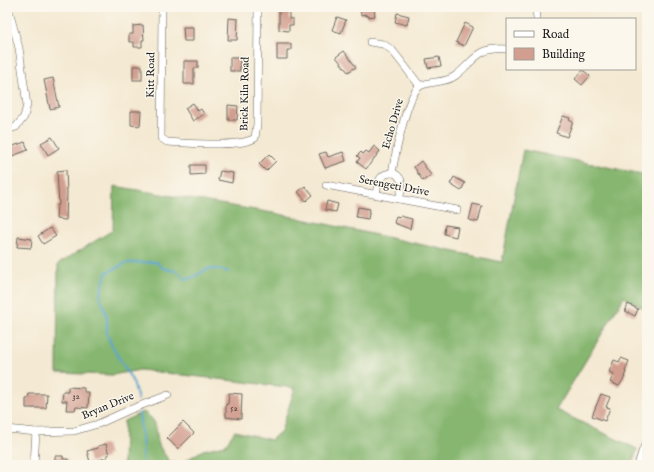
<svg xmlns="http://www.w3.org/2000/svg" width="654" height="472" font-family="'IM FELL English',serif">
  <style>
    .forest { fill: #86b66f; stroke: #516946 }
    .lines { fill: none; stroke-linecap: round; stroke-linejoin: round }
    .stream { stroke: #59a5d1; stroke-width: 2 }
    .building { fill: #d19e8f }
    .street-casing { stroke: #68645c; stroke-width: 8 }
    .street { stroke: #fff; stroke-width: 7 }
    .labels { text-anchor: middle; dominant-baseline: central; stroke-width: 3; stroke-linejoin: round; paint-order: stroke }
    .number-label { font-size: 9px; fill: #493c39 }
    .street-label { font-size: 11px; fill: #1c1c1c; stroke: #fbf7ec }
  </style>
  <rect width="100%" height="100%" fill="#fbf7ec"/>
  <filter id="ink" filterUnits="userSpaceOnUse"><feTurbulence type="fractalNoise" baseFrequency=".025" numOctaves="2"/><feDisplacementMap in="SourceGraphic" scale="8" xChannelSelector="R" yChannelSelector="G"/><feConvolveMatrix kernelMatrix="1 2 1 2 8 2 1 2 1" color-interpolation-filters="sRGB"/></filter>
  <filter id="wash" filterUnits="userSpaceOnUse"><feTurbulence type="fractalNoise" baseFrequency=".012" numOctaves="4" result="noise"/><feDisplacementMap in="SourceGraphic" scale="16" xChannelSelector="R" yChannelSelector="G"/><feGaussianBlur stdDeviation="0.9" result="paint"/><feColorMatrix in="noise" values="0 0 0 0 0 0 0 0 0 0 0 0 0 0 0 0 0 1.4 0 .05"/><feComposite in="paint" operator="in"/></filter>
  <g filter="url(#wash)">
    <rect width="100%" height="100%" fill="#f4e9d2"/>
    <path class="forest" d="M523,150L647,175V310L624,297L556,410L637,449L632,465H123L124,421L143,412C161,422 154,430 159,445C161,450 166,456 169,461L180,464L203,450L225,445L235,431L271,440L281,431L295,388L140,370L112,375L57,373L58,264L113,230L114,186L279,214L502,262Z"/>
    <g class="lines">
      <g class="stream">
        <path d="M138,400L133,382L112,346L107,334V317L100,296L106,273L126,263L155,262H157C162,272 171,268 178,272C181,274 182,277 185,279C195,279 200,271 209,269C216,268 222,270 229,272"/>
        <polyline points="139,413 143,448 142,465"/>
      </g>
    </g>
    <g id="blocks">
      <g class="building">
        <polygon points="279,7 289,7 289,19 293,19 293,25 289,25 289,31 279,30"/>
        <polygon points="360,7 374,7 375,16 368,17 368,15 366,16 365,14 361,15"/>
        <polygon points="397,13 409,16 407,25 395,22"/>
        <polygon points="337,17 346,20 341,33 332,30"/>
        <polygon points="229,18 238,19 237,40 228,40"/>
        <polygon points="465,23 473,27 464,46 456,42"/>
        <polygon points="143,25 144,40 142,40 142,47 134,47 134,42 129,42 129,34 133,34 133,26"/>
        <polygon points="183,27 193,27 193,41 184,41"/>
        <polygon points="277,44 291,44 291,50 287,50 287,59 277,59"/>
        <polygon points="344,51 356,67 348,72 336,57"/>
        <polygon points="439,57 441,66 428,68 426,59"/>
        <rect x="230" y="58" width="10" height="13"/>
        <polygon points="184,61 198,61 198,68 194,68 194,84 184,84"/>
        <rect x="133" y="66" width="9" height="14"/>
        <polygon points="583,70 590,76 582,85 575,79"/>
        <polygon points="53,78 59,107 50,109 44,80"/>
        <polygon points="193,103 198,111 201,109 204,114 193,121 185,108"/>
        <polygon points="228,105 238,106 237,120 228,120"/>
        <polygon points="131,111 141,111 140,126 131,125"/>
        <polygon points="563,116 570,118 569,120 573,122 567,137 556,133"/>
        <polygon points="52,137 59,148 48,155 41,143"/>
        <polygon points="25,142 28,150 7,158 7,148"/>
        <polygon points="374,146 380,151 366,169 357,162 360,158 357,156 361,152 363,154 366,151 369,153"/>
        <polygon points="326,152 328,157 343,152 346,161 325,168 319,154"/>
        <polygon points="269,154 276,161 266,171 259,164"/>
        <polygon points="421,161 431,175 423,181 416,171 417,171 414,167"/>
        <polygon points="191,165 205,165 205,174 191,175"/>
        <polygon points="66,170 67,193 66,220 56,219 57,205 59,205 57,171"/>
        <polygon points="220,171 233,173 232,183 218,180"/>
        <polygon points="454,177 465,183 461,191 450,184"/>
        <polygon points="305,186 313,195 306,201 298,192"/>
        <polygon points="327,201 338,204 336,212 325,210"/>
        <polygon points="473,204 482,206 478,222 469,220"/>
        <polygon points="358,207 370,209 368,219 356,217"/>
        <polygon points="396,216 400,217 400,216 412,219 410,229 394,223"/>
        <polygon points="445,225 458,227 456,237 444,234"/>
        <polygon points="50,228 56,236 43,244 38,236"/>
        <polygon points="18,237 32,239 31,248 17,247"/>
        <polygon points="628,304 638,309 635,316 625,311"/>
        <polygon points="621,358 629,361 625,371 626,372 624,377 625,377 619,386 610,382 614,374 609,372 614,360 619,362"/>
        <polygon points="68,387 84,388 84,392 89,392 88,408 76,407 75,410 66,410 67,401 62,401 63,392 68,392"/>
        <polygon points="229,393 242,394 241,419 226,417 226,404 228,404"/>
        <polygon points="29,394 47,394 46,408 26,408 26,399 28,399"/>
        <polygon points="601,394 610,397 606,407 610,408 605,421 592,416"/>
        <polygon points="183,422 194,433 178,449 167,438"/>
        <polygon points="106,444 109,455 107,455 107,458 90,462 87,451 98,448 98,446"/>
        <polygon points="55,456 63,456 63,459 68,459 68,465 55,465"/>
      </g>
    </g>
  </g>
  <g filter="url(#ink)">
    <use href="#blocks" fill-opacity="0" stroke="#68645c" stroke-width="1"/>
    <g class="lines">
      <g class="street-casing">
        <g id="street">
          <path d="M162,7L161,138L167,142C188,143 238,148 255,138L257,124L258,7"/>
          <polyline points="536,7 537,19"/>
          <polyline points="370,42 383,44 392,50 420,86"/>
          <polyline points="7,130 16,127 24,117 27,105 19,48 8,7"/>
          <path d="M392,173C395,156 407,94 420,86C431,80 444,84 455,76C475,61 477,46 507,49"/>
          <polyline points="326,185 457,210"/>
          <path d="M376,194C378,183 379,172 394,173C405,179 402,188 399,199"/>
          <polyline points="7,429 36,432 74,431 98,424 129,410 168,395"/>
          <polyline points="34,465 36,432"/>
          <polyline points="638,465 642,452 647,440"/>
        </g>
      </g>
      <use href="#street" class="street"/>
    </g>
  </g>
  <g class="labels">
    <g class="number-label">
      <text x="76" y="396">32</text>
      <text x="234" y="408">52</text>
    </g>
    <g class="street-label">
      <text transform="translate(151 75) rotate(-89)">Kitt Road</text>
      <text transform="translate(245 94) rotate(-89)">Brick Kiln Road</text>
      <text transform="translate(393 124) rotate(-74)">Echo Drive</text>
      <text transform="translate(394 186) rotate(11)">Serengeti Drive</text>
      <text transform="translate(108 406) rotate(-22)">Bryan Drive</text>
    </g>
  </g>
  <rect width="654" height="472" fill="none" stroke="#fbf7ec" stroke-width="24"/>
  <rect x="506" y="18" width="130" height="52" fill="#fbf7ec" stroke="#a29f99"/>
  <rect x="514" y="31" width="20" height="6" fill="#ffffff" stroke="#a29f99"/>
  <text x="542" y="38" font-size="12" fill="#1c1c1c">Road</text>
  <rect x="514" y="48" width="20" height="12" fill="#d19e8f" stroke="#a29f99"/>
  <text x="542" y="58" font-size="12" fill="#1c1c1c">Building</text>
</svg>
